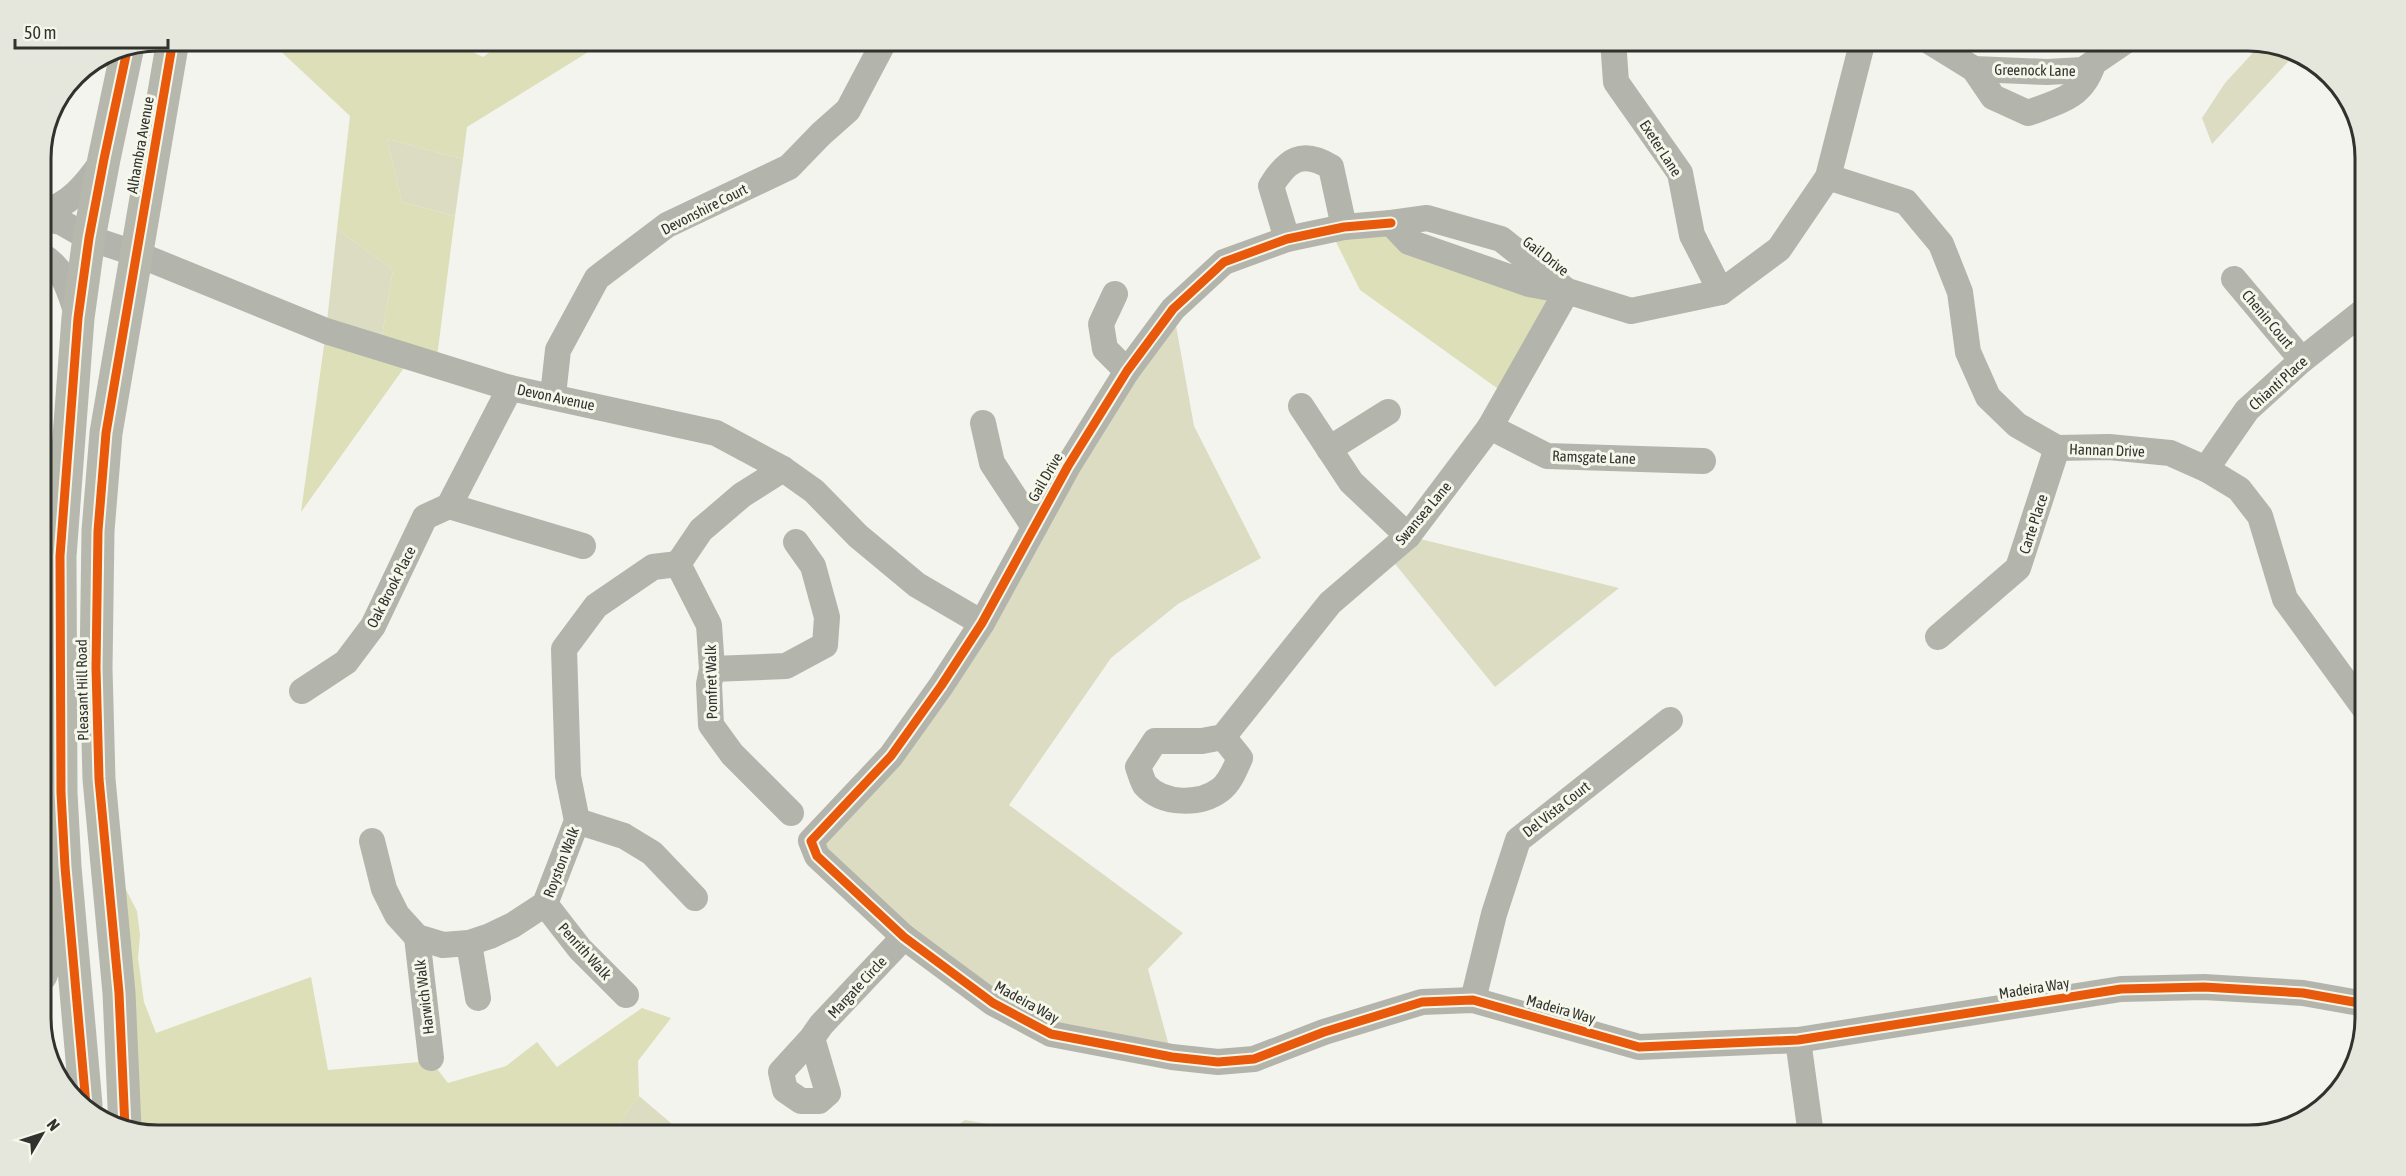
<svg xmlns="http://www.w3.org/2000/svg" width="2406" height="1176" font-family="'Asap Condensed',sans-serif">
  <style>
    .green { fill: #dbdcc1 }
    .forest { fill: #dcdfb8 }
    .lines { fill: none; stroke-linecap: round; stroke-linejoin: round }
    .minor { stroke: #b3b4ac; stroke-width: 26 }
    .major { stroke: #b6b7ad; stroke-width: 33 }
    .cycleway-casing { stroke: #f6f7eb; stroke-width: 13 }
    .cycleway { stroke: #e8590c; stroke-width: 9 }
    .labels { text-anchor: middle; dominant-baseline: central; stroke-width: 6; stroke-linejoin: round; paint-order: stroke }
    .street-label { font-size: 15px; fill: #31322d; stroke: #f6f7eb }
    .rim { fill: none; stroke: #31322d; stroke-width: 3 }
  </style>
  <rect width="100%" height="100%" fill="#f4f4ee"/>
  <g class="green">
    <polygon points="2261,44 2297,52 2212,144 2202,118 2225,83"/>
    <polygon points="387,139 463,159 455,216 402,202"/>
    <polygon points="337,229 393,270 380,348 326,331"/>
    <polygon points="1173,309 1194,426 1261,558 1178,604 1111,658 1009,805 1183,933 1148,969 1172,1057 1051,1034 817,856 891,756"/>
    <polygon points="1408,536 1619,588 1495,687 1387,554"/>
    <polygon points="639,1096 685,1135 607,1135 614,1130"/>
    <polygon points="965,1120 1048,1135 943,1135"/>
  </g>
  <g class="forest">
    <polygon points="275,40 450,41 483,57 505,41 606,41 467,127 463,159 387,139 402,202 455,216 436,365 411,358 301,512 326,331 380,348 393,270 337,229 350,116 273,44"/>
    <polygon points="1391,223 1567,291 1508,396 1360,290 1330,230"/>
    <polygon points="105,849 137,911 140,935 138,958 144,1002 156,1033 311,977 328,1070 431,1061 448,1083 506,1066 537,1042 557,1067 642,1008 671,1018 638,1061 639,1096 614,1130 607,1135 158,1135 125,1128"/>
  </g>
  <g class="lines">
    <g class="minor">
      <polyline points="1613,40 1616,82 1680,173 1692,235 1721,292"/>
      <polyline points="1927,40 1974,69 2047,72 2083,70 2127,40"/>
      <path d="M1974,69L1993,97L2028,113C2058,102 2082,98 2093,64"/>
      <polyline points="1828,177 1906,202 1941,244 1960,292 1968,352 1988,397 2017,425 2057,448 2109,447 2170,453 2206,469 2239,489 2260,516 2285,599 2365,709"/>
      <path d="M41,212C69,207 87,183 102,162"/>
      <polyline points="41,218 61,222 89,238 137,254 326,331 510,388 716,433 783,469 814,491 858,536 917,585 982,623"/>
      <polyline points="1391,223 1344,227 1287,239 1224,262 1173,309 1127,371 1068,466 982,623 941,686 891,756 811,841 817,856 904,937 993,1003 1051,1034 1172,1057 1218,1062 1254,1059 1324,1032 1422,1002 1473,1000 1639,1047 1798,1040 2121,989 2204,987 2303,993 2365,1004"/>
      <path d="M1287,239L1271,186C1287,160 1302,149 1331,167L1344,227"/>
      <path d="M41,255C64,268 69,290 77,314"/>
      <polyline points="2234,279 2302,360"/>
      <polyline points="1567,291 1501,239 1427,218 1391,223 1409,242 1529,284 1567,291 1631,311 1721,292 1779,249 1828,177 1863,40"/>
      <polyline points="1115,294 1101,324 1105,349 1127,371"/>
      <polyline points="510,388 449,506 583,546"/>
      <polyline points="553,395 558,350 597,278 667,225 789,167 821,134 848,110 885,40"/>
      <polyline points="1301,406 1351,482 1408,536"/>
      <polyline points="983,423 992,463 1034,527"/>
      <polyline points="1490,427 1547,456 1703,461"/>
      <polyline points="1329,449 1388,412"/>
      <polyline points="783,469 742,495 701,530 678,564 709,625 712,669 709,684 711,725 732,754 791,813"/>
      <polyline points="2206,469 2247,410 2302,360 2365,310"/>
      <polyline points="1938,637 2018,568 2057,448"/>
      <polyline points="712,669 786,666 825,645 827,617 813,566 796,542"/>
      <polyline points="302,691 346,662 373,626 425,517 449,506"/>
      <path d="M1223,737L1240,758C1235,769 1230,783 1220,790C1200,805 1163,805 1145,785C1142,780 1140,772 1138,767L1155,741H1202L1223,737L1330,603L1408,536L1490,427L1567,291"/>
      <polyline points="577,821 624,836 652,853 695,898"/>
      <polyline points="372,841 384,889 397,915 417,937 443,945 469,943 490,936 513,925 545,904 577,821 568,776 564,649 596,606 653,567 678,564"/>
      <polyline points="545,904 580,949 626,995"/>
      <polyline points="417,937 431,1058"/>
      <polyline points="469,943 478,998"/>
      <polyline points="1473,1000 1494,914 1518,840 1670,720"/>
      <polyline points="812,1038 828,1093 819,1101 801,1101 785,1090 781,1072 812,1038 821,1025 904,937"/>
      <polyline points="1798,1040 1811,1135"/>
    </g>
    <g class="major">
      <polyline points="41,975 49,951 52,906"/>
      <polyline points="86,1105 65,867 61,793 60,556 78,318 89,238 104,159 128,46"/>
      <polyline points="125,1128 119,993 99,779 96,668 98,531 106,433 173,40"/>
    </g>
    <g class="cycleway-casing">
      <g id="cycleway">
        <polyline points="1391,223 1344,227 1287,239 1224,262 1173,309 1127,371 1068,466 982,623 941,686 891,756 811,841 817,856 904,937 993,1003 1051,1034 1172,1057 1218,1062 1254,1059 1324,1032 1422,1002 1473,1000 1639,1047 1798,1040 2121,989 2204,987 2303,993 2365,1004"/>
        <polyline points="86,1105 65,867 61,793 60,556 78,318 89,238 104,159 128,46"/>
        <polyline points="125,1128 119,993 99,779 96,668 98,531 106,433 173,40"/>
      </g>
    </g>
    <use href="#cycleway" class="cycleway"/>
  </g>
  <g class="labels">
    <g class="street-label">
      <text transform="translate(2035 70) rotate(1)">Greenock Lane</text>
      <text transform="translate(140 145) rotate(-80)">Alhambra Avenue</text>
      <text transform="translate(1661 148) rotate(57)">Exeter Lane</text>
      <text transform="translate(704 209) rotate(-27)">Devonshire Court</text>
      <text transform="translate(1546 256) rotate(38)">Gail Drive</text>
      <text transform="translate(2268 319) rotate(50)">Chenin Court</text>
      <text transform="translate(2278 383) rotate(-42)">Chianti Place</text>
      <text transform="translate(556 397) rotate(12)">Devon Avenue</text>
      <text transform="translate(2107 450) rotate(2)">Hannan Drive</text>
      <text transform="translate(1594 457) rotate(2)">Ramsgate Lane</text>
      <text transform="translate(1045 477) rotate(-60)">Gail Drive</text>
      <text transform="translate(1423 513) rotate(-50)">Swansea Lane</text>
      <text transform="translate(2033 524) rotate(-72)">Carte Place</text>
      <text transform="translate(391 587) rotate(-63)">Oak Brook Place</text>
      <text transform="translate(711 682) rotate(-91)">Pomfret Walk</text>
      <text transform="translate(82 690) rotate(-91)">Pleasant Hill Road</text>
      <text transform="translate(1556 809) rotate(-38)">Del Vista Court</text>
      <text transform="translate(561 862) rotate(-69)">Royston Walk</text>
      <text transform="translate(585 951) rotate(48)">Penrith Walk</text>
      <text transform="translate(857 987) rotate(-47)">Margate Circle</text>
      <text transform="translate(2034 988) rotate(-9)">Madeira Way</text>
      <text transform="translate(424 997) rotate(-97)">Harwich Walk</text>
      <text transform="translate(1027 1002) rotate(29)">Madeira Way</text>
      <text transform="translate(1561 1009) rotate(16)">Madeira Way</text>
    </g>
  </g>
  <path d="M0 0H2406V1176H0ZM158 51H2248A107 107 0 0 1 2355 158V1018A107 107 0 0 1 2248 1125H158A107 107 0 0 1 51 1018V158A107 107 0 0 1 158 51Z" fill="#e6e7dc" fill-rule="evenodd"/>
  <path class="rim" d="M158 51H2248A107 107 0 0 1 2355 158V1018A107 107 0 0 1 2248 1125H158A107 107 0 0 1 51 1018V158A107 107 0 0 1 158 51Z"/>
  <g transform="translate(42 1134) rotate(51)" stroke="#f6f7eb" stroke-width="4.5" paint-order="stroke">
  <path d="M0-4.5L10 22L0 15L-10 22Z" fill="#31322d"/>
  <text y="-9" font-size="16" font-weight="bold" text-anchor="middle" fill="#31322d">N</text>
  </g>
  <path d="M15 39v9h153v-9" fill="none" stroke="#31322d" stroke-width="3"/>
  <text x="24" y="39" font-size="18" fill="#31322d" stroke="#f6f7eb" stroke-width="4.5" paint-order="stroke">50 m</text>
</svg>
